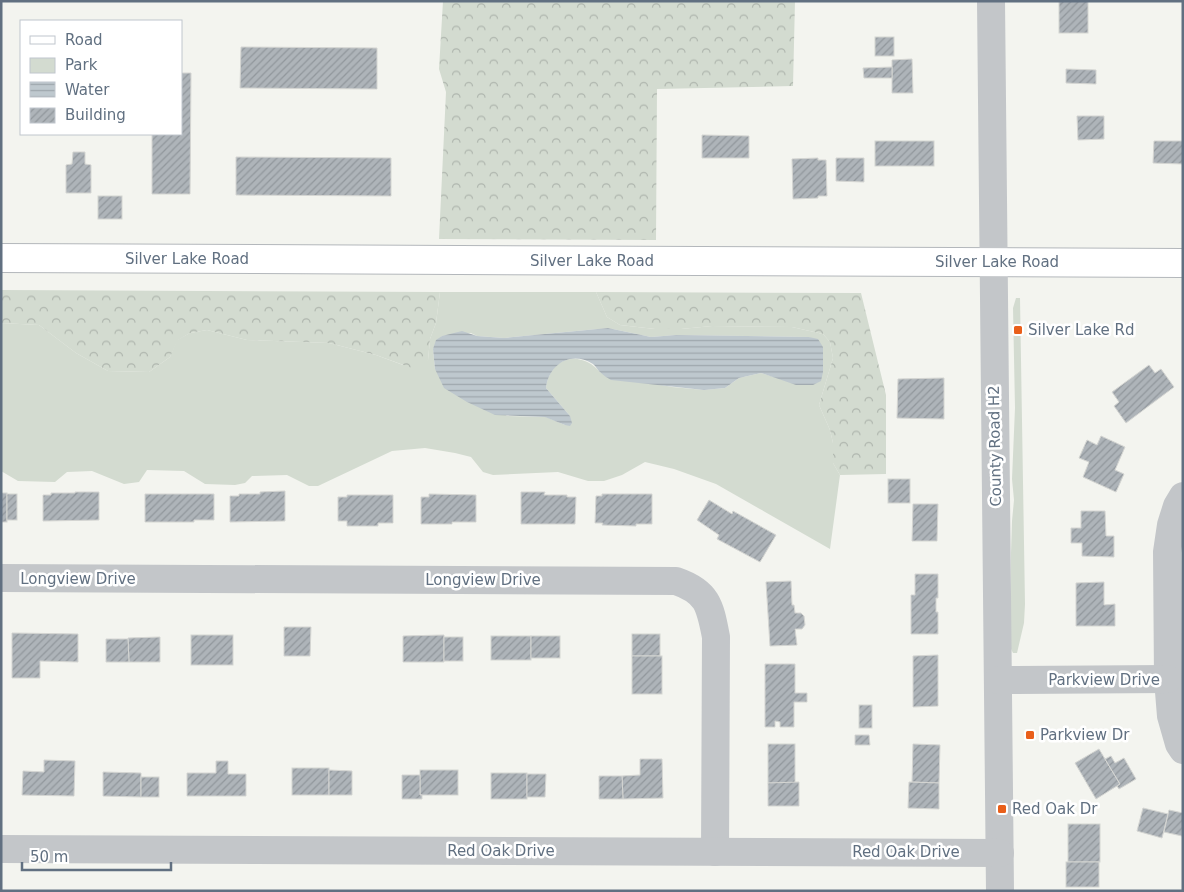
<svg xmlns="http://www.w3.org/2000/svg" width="1184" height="892" font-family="'DejaVu Sans',sans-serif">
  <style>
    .green { fill: #d3dbd0; fill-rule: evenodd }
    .forest { fill: url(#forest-crowns) }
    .water { fill: url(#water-rules) }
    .building { fill: url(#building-hatch); stroke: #d4d5d2 }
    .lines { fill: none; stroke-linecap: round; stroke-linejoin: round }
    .major-casing { stroke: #b3b7bb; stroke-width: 30 }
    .minor { stroke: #c3c6c9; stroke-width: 28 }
    .major { stroke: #fff; stroke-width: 28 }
    .poi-dot { fill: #e95f1a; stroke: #fff; stroke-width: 2 }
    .labels { text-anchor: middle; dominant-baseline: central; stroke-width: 5; stroke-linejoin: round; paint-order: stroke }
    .street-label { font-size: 15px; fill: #617081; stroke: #fff }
    .poi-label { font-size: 15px; fill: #617081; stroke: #fff; text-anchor: start }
  </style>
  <defs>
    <pattern id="forest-crowns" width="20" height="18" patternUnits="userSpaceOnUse" patternTransform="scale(1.25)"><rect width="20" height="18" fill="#d3dbd0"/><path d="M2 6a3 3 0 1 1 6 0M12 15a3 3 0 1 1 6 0" fill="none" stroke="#afb6ae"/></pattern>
    <pattern id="water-rules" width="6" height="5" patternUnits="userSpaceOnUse" patternTransform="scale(1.25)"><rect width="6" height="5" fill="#bec8ce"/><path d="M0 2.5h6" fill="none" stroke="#9ea7ad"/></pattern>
    <pattern id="building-hatch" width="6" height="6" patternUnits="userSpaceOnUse" patternTransform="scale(1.25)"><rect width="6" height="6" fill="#aeb4b9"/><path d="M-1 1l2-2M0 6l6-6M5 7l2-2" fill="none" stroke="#91979c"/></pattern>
  </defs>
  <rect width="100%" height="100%" fill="#f3f4ef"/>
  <g class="green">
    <path d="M440,292H596L607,317L620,325L655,329H681L712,326L792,327L823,334L830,342L833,358L819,405L830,430L833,443V463L840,475L830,549L716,484L674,469L645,462L622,475L604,481H588L558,472L493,475L483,472L471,457L455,453L425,448L392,451L318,486H309L287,475L252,476L245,483L235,485L205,484L184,471L147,470L139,482L124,484L92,471L67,472L55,482L18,481L1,471V323L39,325L76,353L108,371L149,372L170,357L177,340L190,333L207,330L247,340L329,343L376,355L403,365L428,360L430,339L436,323ZM608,328L651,337L676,335L809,337L823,347V372L774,377L761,373L739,378L725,388L704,390L672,387L601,373C581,349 550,356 546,388L570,416L565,425L546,417L507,416L435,369L433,349L442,336L471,333L477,336L504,338Z"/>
    <polygon points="1016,298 1020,298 1025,604 1024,623 1017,653 1013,653 1011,649 1011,553 1012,521 1014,500 1012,479 1015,408 1013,308"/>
  </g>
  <g class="forest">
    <polygon points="443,1 795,1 793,86 657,89 656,240 439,239 446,92 439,69"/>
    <polygon points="1,290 440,292 436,323 430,339 428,360 420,371 376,355 329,343 247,340 207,330 190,333 178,340 170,357 149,372 108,371 76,353 39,325 1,323"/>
    <polygon points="596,292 861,293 886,395 886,474 840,475 833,463 833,443 830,430 819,405 833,358 830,342 823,334 792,327 712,326 681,329 655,329 620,325 607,317"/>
  </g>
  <path class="water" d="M608,328L651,337L676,335L809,337L818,339L823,347V372L821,381L813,385H796L761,373L739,378L725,388L704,390L611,380C608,378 604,376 601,373C598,371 596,366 593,364C571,350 549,364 546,388L570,416L572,423L570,426L565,425L545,417L495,415L467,402L444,388L435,369L433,349L436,340L442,336L462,331L477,336L504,338Z"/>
  <g class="building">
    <rect x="1059" y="1" width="29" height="32"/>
    <rect x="875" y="37" width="19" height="19"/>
    <polygon points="241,47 377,48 377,89 240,88"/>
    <polygon points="912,59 913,93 892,93 892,60"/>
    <polygon points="892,67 892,78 864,78 863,68"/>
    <polygon points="1066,69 1096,70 1096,84 1066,83"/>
    <polygon points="181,73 191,73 190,194 152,194 152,134 181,134"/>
    <polygon points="1077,116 1104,116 1104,139 1078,140"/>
    <polygon points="702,135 749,136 749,158 702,158"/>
    <rect x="875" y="141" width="59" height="25"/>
    <polygon points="1154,141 1183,141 1183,164 1153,163"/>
    <polygon points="73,152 85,152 85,164 91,165 91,193 66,193 66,165 72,164"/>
    <polygon points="236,157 391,158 391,196 236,195"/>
    <polygon points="818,158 818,160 826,160 827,196 818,196 818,198 793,199 792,159"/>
    <polygon points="836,158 864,158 864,182 836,181"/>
    <rect x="98" y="196" width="24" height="23"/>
    <polygon points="1149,365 1155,373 1161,369 1174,387 1126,423 1114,406 1119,402 1112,392"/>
    <polygon points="944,378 944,419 897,418 898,379"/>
    <polygon points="1101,436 1125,447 1115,470 1124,474 1116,492 1083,477 1089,462 1079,458 1087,440 1097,445"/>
    <rect x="888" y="479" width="22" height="24"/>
    <polygon points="285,491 285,521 230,522 230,496 239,496 239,494 260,494 260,492"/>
    <polygon points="75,492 99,492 99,520 43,521 43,495 51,495 51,493 75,493"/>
    <polygon points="521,492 545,492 544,495 567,495 567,497 576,497 575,524 521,524"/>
    <rect x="1" y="493" width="6" height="29"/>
    <rect x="7" y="494" width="10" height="26"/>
    <polygon points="145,494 214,494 214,520 194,520 194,522 145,522"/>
    <polygon points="429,494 476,495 476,522 452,522 452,524 421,524 421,497 429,497"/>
    <polygon points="602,494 652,494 652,524 636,524 636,526 602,525 603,523 595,523 596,496 602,496"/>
    <polygon points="347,495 393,495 393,523 378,523 378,526 347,526 347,521 338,521 338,497 347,497"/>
    <polygon points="709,500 732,514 733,511 776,535 760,562 717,539 719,535 697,520"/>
    <polygon points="913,504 938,504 937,541 912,541"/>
    <polygon points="1081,511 1105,511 1106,536 1114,536 1114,557 1082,556 1082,543 1071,543 1071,528 1081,528"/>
    <polygon points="915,574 938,574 938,598 936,598 936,612 938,612 938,634 911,634 911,595 915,595"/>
    <polygon points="791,581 792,605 794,605 795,613 801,613 804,616 805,625 802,629 795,629 797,645 770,646 766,582"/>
    <polygon points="1104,582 1104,605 1115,604 1115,626 1076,626 1076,583"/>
    <polygon points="284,627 311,627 310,656 284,656"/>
    <polygon points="12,633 78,634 78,662 40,661 40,678 12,678"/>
    <rect x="632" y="634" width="28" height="22"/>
    <rect x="191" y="635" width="42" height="30"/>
    <polygon points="444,635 444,662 403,662 403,636"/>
    <rect x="491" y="636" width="40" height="24"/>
    <rect x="531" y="636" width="29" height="22"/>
    <polygon points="160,637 160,662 129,662 128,638"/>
    <rect x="444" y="637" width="19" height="24"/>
    <polygon points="106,639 128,639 129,662 106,662"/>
    <polygon points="938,655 938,706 913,707 913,656"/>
    <rect x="632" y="656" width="30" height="38"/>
    <polygon points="765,664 795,664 795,693 807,693 807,702 794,702 794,727 780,727 780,722 775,721 775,727 765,727"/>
    <rect x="859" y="705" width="13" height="23"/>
    <polygon points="855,735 869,735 870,745 855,745"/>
    <rect x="768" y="744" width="27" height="39"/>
    <polygon points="913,744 940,745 939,783 912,782"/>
    <polygon points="1099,749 1120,784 1096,799 1075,763"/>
    <polygon points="1111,756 1115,763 1124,758 1136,779 1119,789 1117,786 1120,784 1105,759"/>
    <polygon points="640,759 662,759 663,798 623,799 622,776 640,775"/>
    <polygon points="44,760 75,761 74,796 22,795 23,771 44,772"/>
    <polygon points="216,761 228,761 228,774 246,774 246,796 187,796 187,773 216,773"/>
    <rect x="292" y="768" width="37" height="27"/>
    <polygon points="329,770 352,771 352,795 329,795"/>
    <rect x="420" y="770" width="38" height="25"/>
    <polygon points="103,772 141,773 141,797 103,796"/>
    <rect x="491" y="773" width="36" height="26"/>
    <polygon points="527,774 546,774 545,797 527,797"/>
    <polygon points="402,775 420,775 420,795 422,795 422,799 402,799"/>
    <polygon points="599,776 622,776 623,799 599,799"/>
    <rect x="141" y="777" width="18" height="20"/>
    <polygon points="799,782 799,806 768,806 768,783"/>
    <polygon points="909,782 939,783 939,809 908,808"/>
    <polygon points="1143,808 1168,814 1162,838 1137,831"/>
    <polygon points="1169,810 1183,813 1182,836 1164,832"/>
    <rect x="1068" y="824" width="32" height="38"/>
    <rect x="1066" y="862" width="33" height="25"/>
  </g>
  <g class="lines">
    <g class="major-casing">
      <polyline id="major" points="1,258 1183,263"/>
    </g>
    <g class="minor">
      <polyline points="991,1 1000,891"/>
      <polyline points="1183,496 1177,506 1171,525 1167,552 1168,679 1171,716 1179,744 1183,750"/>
      <path d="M1,578L676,581C708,592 710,606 716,637L715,852"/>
      <polyline points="998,680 1168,679"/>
      <polyline points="1,849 1000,853"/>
    </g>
    <use href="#major" class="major"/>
  </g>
  <g class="poi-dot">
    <rect x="1013" y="325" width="10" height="10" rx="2.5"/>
    <rect x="1025" y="730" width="10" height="10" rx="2.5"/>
    <rect x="997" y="804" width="10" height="10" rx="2.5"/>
  </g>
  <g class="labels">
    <g class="street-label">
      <text x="187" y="259">Silver Lake Road</text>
      <text x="592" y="261">Silver Lake Road</text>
      <text x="997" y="262">Silver Lake Road</text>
      <text transform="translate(995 446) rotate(-91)">County Road H2</text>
      <text x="78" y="579">Longview Drive</text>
      <text x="483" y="580">Longview Drive</text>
      <text x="1104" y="680">Parkview Drive</text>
      <text x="501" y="851">Red Oak Drive</text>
      <text x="906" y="852">Red Oak Drive</text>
    </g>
    <g class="poi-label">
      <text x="1028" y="330">Silver Lake Rd</text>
      <text x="1040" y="735">Parkview Dr</text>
      <text x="1012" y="809">Red Oak Dr</text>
    </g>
  </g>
  <rect width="1184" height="892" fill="none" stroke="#617081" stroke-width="5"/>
  <rect x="20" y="20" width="162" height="115" fill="#ffffff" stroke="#c0c6cd"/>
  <rect x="30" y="36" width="25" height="8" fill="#ffffff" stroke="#c0c6cd"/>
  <text x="65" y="45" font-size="15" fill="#617081">Road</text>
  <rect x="30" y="58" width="25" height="15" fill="#d3dbd0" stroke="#c0c6cd"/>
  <text x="65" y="70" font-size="15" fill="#617081">Park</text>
  <rect x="30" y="82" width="25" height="15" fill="url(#water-rules)" stroke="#c0c6cd"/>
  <text x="65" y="95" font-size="15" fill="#617081">Water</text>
  <rect x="30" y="108" width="25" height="15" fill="url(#building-hatch)" stroke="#c0c6cd"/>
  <text x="65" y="120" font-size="15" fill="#617081">Building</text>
  <path d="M22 862v8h149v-8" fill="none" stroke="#617081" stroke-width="2.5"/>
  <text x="30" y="862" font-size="15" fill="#617081" stroke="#ffffff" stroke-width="4" paint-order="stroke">50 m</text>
</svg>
